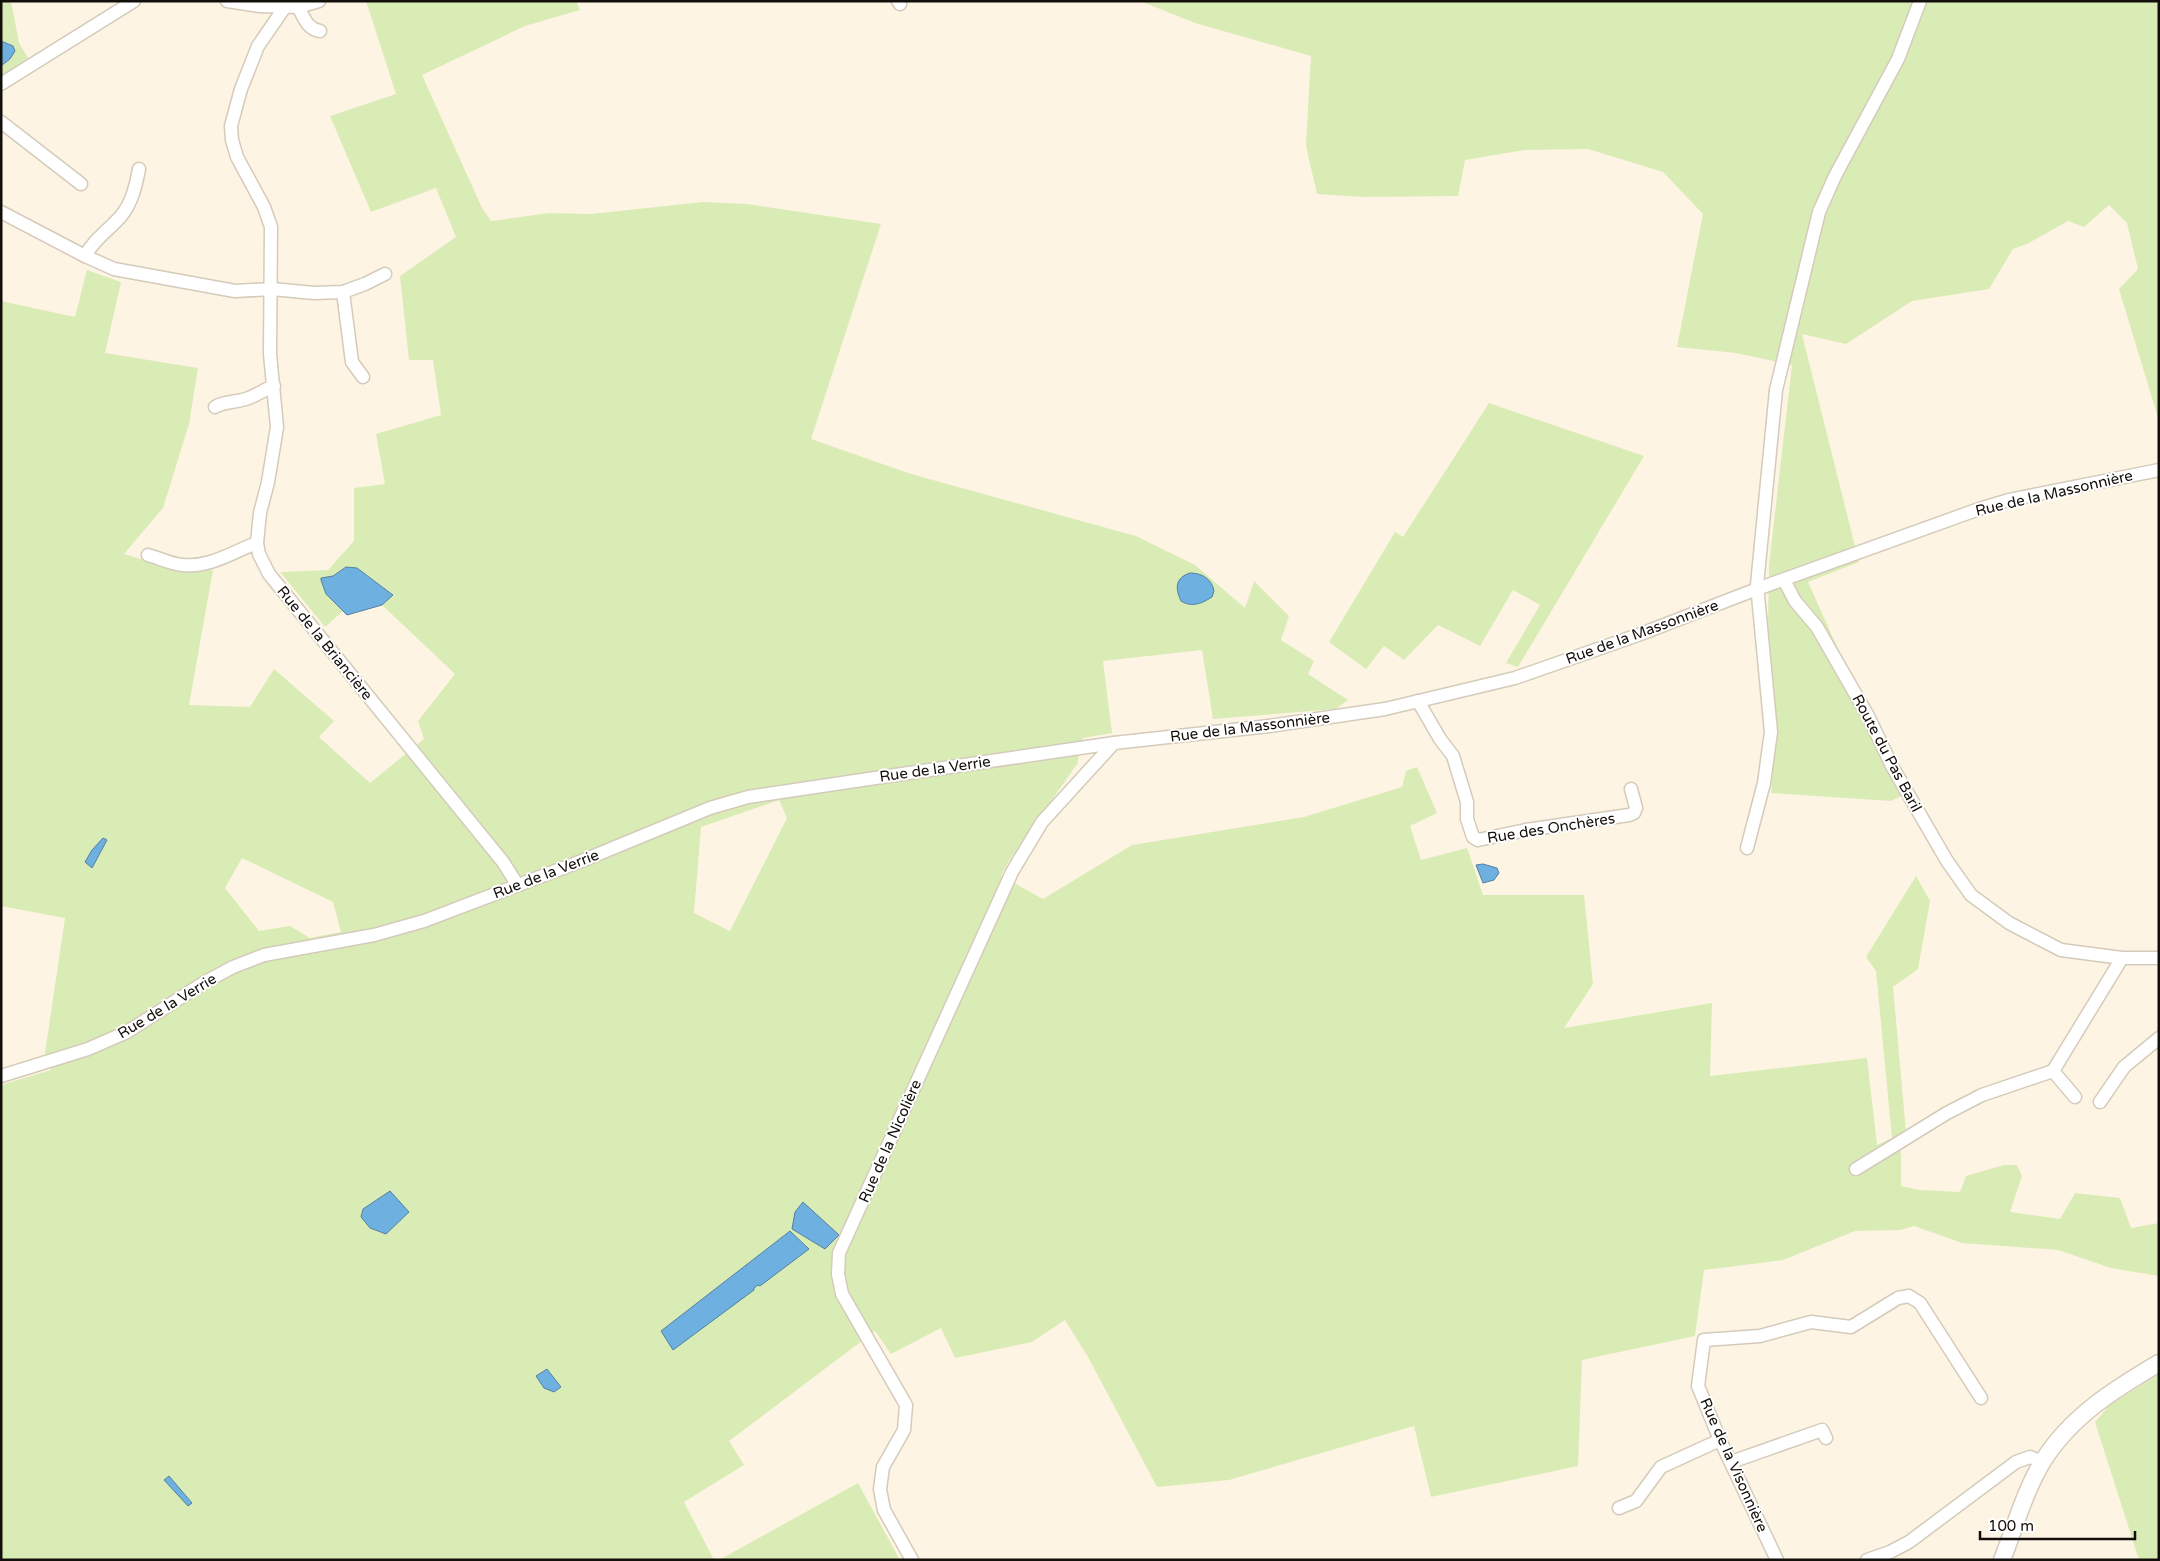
<svg xmlns="http://www.w3.org/2000/svg" width="2160" height="1561" font-family="'Varela Round',sans-serif">
  <style>
    .green { fill: #daecb6; fill-rule: evenodd }
    .water { fill: #6eb0e0; stroke: #5380a0 }
    .lines { fill: none; stroke-linecap: round; stroke-linejoin: round }
    .minor-casing { stroke: #d4cbba; stroke-width: 15 }
    .tertiary-casing { stroke: #d4cbba; stroke-width: 19 }
    .minor { stroke: #fff; stroke-width: 12 }
    .tertiary { stroke: #fff; stroke-width: 16 }
    .labels { text-anchor: middle; dominant-baseline: central; stroke-width: 4; stroke-linejoin: round; paint-order: stroke }
    .street-label { font-size: 15px; fill: #130f0a; stroke: #fff }
  </style>
  <rect width="100%" height="100%" fill="#fef4e3"/>
  <g class="green">
    <polygon points="1,1 11,1 19,43 30,61 1,79 1,66 10,60 15,51 9,44 1,41"/>
    <path d="M366,1H576L580,10L525,26L422,75L482,208L491,221L549,213L591,214L703,202L747,204L881,224L811,439L911,474L1136,536L1195,565L1245,608L1254,581L1289,616L1281,640L1314,661L1308,674L1348,700L1336,709L1213,719L1202,650L1103,661L1112,733L1083,738L1077,764L1007,864L1001,876L1043,899L1132,845L1304,817L1402,787L1406,771L1417,767L1437,813L1410,826L1421,860L1467,848L1483,895H1584L1593,984L1564,1028L1712,1003L1710,1076L1867,1058L1877,1145L1892,1138L1876,971L1866,957L1916,876L1930,901L1918,969L1893,987L1906,1132L1901,1135V1186L1920,1190L1960,1192L1966,1176L2004,1165H2017L2022,1176L2010,1212L2060,1219L2075,1193L2120,1198L2131,1228L2159,1223V1276L2111,1268L2058,1250L1962,1243L1914,1226L1900,1230L1855,1231L1783,1260L1704,1270L1695,1336L1582,1360L1578,1466L1431,1497L1414,1426L1229,1480L1157,1487L1088,1357L1065,1320L1032,1342L955,1358L941,1328L891,1354L875,1331L729,1441L744,1465L684,1502L714,1560H1V1085L51,1070L45,1053L65,918L1,906V301L75,317L87,270L121,282L105,353L198,368L189,424L163,508L124,554L177,570H213L189,705L250,707L274,669L334,721L319,737L370,783L424,739L418,721L455,674L382,605L393,594L367,575L346,567L322,584L331,599L343,611L325,627L280,572L328,570L354,541V488L385,484L376,434L441,415L433,360H409L400,276L456,237L436,188L371,212L330,116L396,94ZM779,800L787,818L730,931L694,913L701,827ZM242,858L333,902L341,932L310,938L290,926L259,931L225,888Z"/>
    <polygon points="1140,1 2159,1 2159,421 2119,289 2138,269 2127,223 2109,205 2084,227 2068,221 2027,244 2013,249 1989,289 1912,301 1846,344 1802,334 1859,562 1808,582 1847,669 1912,791 1891,801 1771,793 1776,722 1768,625 1769,565 1792,365 1736,353 1677,347 1703,214 1663,172 1588,149 1524,150 1465,160 1458,196 1364,197 1317,194 1306,146 1311,56 1195,23"/>
    <polygon points="1489,403 1644,456 1518,667 1506,663 1540,605 1513,590 1480,646 1438,625 1404,660 1384,646 1366,669 1329,642 1395,532 1403,537"/>
    <polygon points="2159,1374 2159,1560 2139,1560 2095,1422 2110,1405"/>
    <polygon points="858,1483 900,1560 719,1560"/>
  </g>
  <g class="water">
    <polygon points="1,41 13,46 15,51 10,59 1,66"/>
    <polygon points="346,567 357,568 393,595 382,605 347,615 326,594 321,580 321,578 333,576"/>
    <path d="M1190,573C1202,573 1212,579 1214,591L1212,597C1203,603 1192,608 1181,601C1175,588 1175,578 1190,573Z"/>
    <polygon points="103,838 107,840 92,868 85,862 92,850"/>
    <polygon points="1483,864 1497,868 1499,873 1494,880 1483,883 1476,865"/>
    <polygon points="390,1191 409,1212 386,1234 370,1228 361,1217 363,1209"/>
    <polygon points="803,1202 839,1235 825,1249 792,1229 795,1212"/>
    <polygon points="790,1231 809,1249 760,1286 758,1285 754,1288 754,1290 673,1350 661,1331"/>
    <polygon points="547,1369 561,1387 554,1392 544,1388 536,1376"/>
    <polygon points="169,1476 192,1503 188,1506 164,1480"/>
  </g>
  <g class="lines">
    <g class="minor-casing">
      <g id="minor">
        <polyline points="227,1 260,6 298,7 319,1"/>
        <polyline points="289,1 258,46 241,89 231,126 232,140 237,157 264,207 271,227 270,354 277,427 268,482 260,513 257,543 259,554 269,574 503,862 517,884"/>
        <polyline points="898,1 900,4"/>
        <path d="M298,7C304,17 307,29 320,31"/>
        <polyline points="1,84 134,1"/>
        <polyline points="1,122 81,184"/>
        <polyline points="1,212 85,256 114,269 235,291 272,289 314,293 343,292 365,284 385,274"/>
        <path d="M85,256C94,239 109,230 121,216C132,203 136,185 139,169"/>
        <polyline points="343,292 352,362 363,377"/>
        <path d="M215,407C226,400 240,403 251,397C259,394 265,389 274,386"/>
        <path d="M148,555C159,558 171,564 182,565C210,568 232,552 257,543"/>
        <polyline points="1784,580 1795,601 1817,627 1868,716 1893,768 1947,861 1971,895 2009,923 2061,950 2122,958 2159,958"/>
        <polyline points="1418,701 1440,739 1453,756 1467,802 1467,819 1473,837 1478,840 1526,830 1629,815 1634,813 1636,808 1631,789"/>
        <polyline points="1747,848 1764,783 1771,732 1757,585 1776,390 1819,212 1835,176 1898,59 1920,1"/>
        <polyline points="1,1076 88,1049 127,1032 205,982 233,967 264,955 374,935 424,921 584,860 710,808 748,797 909,773 1114,743 1269,726 1385,709 1515,678 1638,635 1757,589 1979,509 2009,500 2159,470"/>
        <polyline points="2075,1097 2053,1071 2122,958"/>
        <polyline points="2100,1102 2124,1067 2159,1038"/>
        <polyline points="1856,1169 1947,1113 1982,1095 2053,1071"/>
        <polyline points="1731,1462 1822,1430 1826,1438"/>
        <polyline points="1619,1508 1636,1501 1661,1467 1720,1440"/>
        <polyline points="912,1560 884,1510 880,1489 883,1467 904,1430 906,1405 842,1294 838,1274 839,1253 1012,872 1042,822 1114,743"/>
        <polyline points="1777,1560 1720,1440 1698,1386 1704,1340 1760,1336 1811,1322 1851,1327 1898,1298 1909,1296 1920,1303 1981,1398"/>
        <polyline points="1867,1560 1890,1552 1909,1542 2016,1462 2030,1457 2043,1462"/>
      </g>
    </g>
    <g class="tertiary-casing">
      <path id="tertiary" d="M2002,1560C2015,1527 2025,1490 2043,1461C2071,1416 2115,1389 2159,1363"/>
    </g>
    <use href="#minor" class="minor"/>
    <use href="#tertiary" class="tertiary"/>
  </g>
  <g class="labels">
    <g class="street-label">
      <text transform="translate(2054 493) rotate(-13)">Rue de la Massonnière</text>
      <text transform="translate(1642 632) rotate(-20)">Rue de la Massonnière</text>
      <text transform="translate(325 643) rotate(51)">Rue de la Briancière</text>
      <text transform="translate(1250 727) rotate(-7)">Rue de la Massonnière</text>
      <text transform="translate(1887 753) rotate(62)">Route du Pas Baril</text>
      <text transform="translate(935 769) rotate(-8)">Rue de la Verrie</text>
      <text transform="translate(1551 828) rotate(-9)">Rue des Onchères</text>
      <text transform="translate(546 874) rotate(-21)">Rue de la Verrie</text>
      <text transform="translate(167 1006) rotate(-31)">Rue de la Verrie</text>
      <text transform="translate(890 1141) rotate(-66)">Rue de la Nicolière</text>
      <text transform="translate(1734 1465) rotate(66)">Rue de la Visonnière</text>
    </g>
  </g>
  <rect width="2160" height="1561" fill="none" stroke="#130f0a" stroke-width="5"/>
  <path d="M1980 1531v8h155v-8" fill="none" stroke="#130f0a" stroke-width="2.5"/>
  <text x="1988" y="1531" font-size="15" fill="#130f0a" stroke="#ffffff" stroke-width="4" paint-order="stroke">100 m</text>
</svg>
